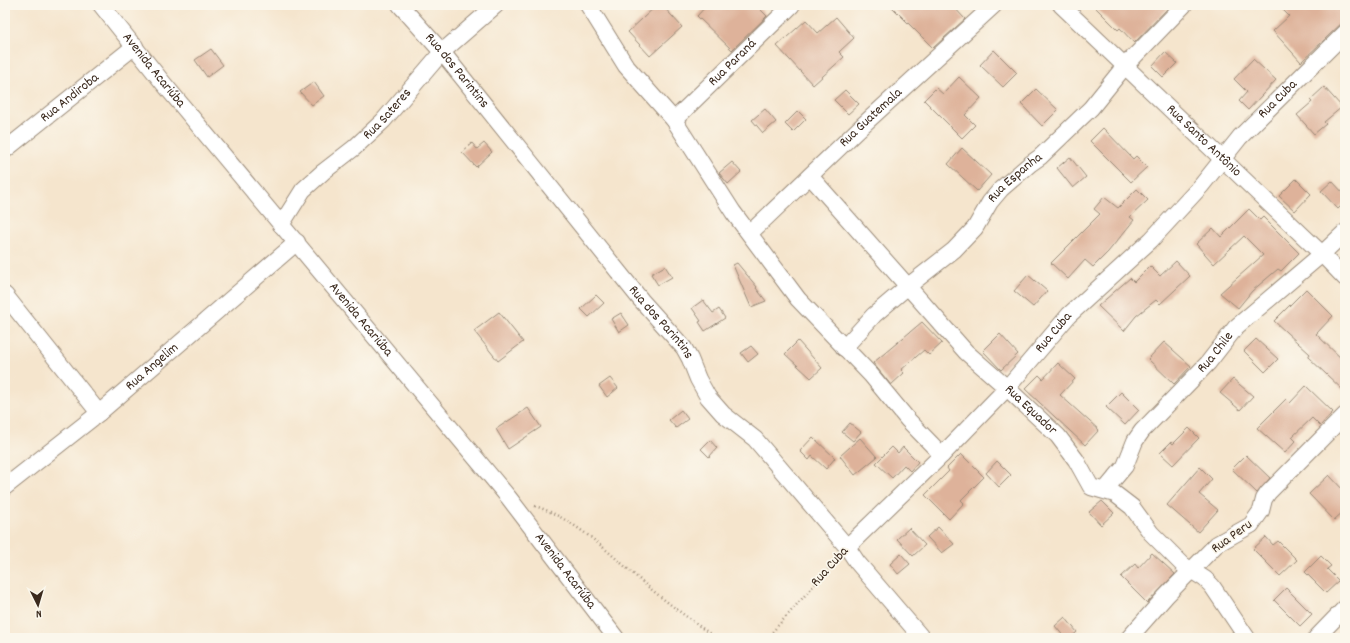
<svg xmlns="http://www.w3.org/2000/svg" width="1350" height="643" font-family="Dekko,sans-serif">
  <style>
    .building { fill: #deb29a }
    .lines { fill: none; stroke-linecap: round; stroke-linejoin: round }
    .street-casing { stroke: #988876; stroke-width: 18 }
    .path { stroke: #988876; stroke-width: 2.5; stroke-dasharray: 1 3; stroke-linecap: butt }
    .street { stroke: #fff; stroke-width: 16 }
    .labels { text-anchor: middle; dominant-baseline: central; stroke-width: 3.5; stroke-linejoin: round; paint-order: stroke }
    .street-label { font-size: 14px; fill: #3b2a1e; stroke: #fbf7ec }
  </style>
  <rect width="100%" height="100%" fill="#fbf7ec"/>
  <filter id="ink" filterUnits="userSpaceOnUse"><feTurbulence type="fractalNoise" baseFrequency=".025" numOctaves="2"/><feDisplacementMap in="SourceGraphic" scale="8" xChannelSelector="R" yChannelSelector="G"/><feConvolveMatrix kernelMatrix="1 2 1 2 8 2 1 2 1" color-interpolation-filters="sRGB"/></filter>
  <filter id="wash" filterUnits="userSpaceOnUse"><feTurbulence type="fractalNoise" baseFrequency=".012" numOctaves="4" result="noise"/><feDisplacementMap in="SourceGraphic" scale="16" xChannelSelector="R" yChannelSelector="G"/><feGaussianBlur stdDeviation="0.9" result="paint"/><feColorMatrix in="noise" values="0 0 0 0 0 0 0 0 0 0 0 0 0 0 0 0 0 1.4 0 .05"/><feComposite in="paint" operator="in"/></filter>
  <g filter="url(#wash)">
    <rect width="100%" height="100%" fill="#f5e5cd"/>
    <g id="blocks">
      <g class="building">
        <polygon points="657,5 662,5 682,27 650,56 628,32"/>
        <polygon points="707,5 756,5 767,16 732,50 697,16"/>
        <polygon points="890,5 952,5 965,19 933,48"/>
        <polygon points="1093,5 1171,5 1134,43 1120,28 1118,30"/>
        <polygon points="1278,5 1345,5 1345,20 1301,62 1273,31 1289,16"/>
        <polygon points="836,17 854,38 839,52 844,57 813,85 777,46 806,20 818,33"/>
        <polygon points="211,49 223,65 207,77 195,60"/>
        <polygon points="994,50 1017,73 1003,87 980,65"/>
        <polygon points="1165,52 1177,63 1163,77 1152,66"/>
        <polygon points="1253,59 1276,80 1248,110 1239,101 1247,92 1234,79"/>
        <polygon points="959,77 981,98 965,115 975,125 962,138 924,100 936,88 943,94"/>
        <polygon points="314,82 324,96 312,105 300,92"/>
        <polygon points="1324,87 1342,107 1324,122 1326,124 1314,134 1297,115 1312,102 1310,100"/>
        <polygon points="1036,89 1058,110 1042,126 1021,104"/>
        <polygon points="845,90 859,104 848,114 834,100"/>
        <polygon points="765,109 776,122 763,133 752,120"/>
        <polygon points="798,111 806,119 793,132 785,124"/>
        <polygon points="1103,128 1133,159 1136,156 1147,167 1131,182 1090,141"/>
        <polygon points="472,143 477,149 484,143 492,152 476,167 462,152"/>
        <polygon points="962,148 991,175 977,191 948,164"/>
        <polygon points="1070,157 1086,177 1073,188 1057,168"/>
        <polygon points="732,162 741,172 728,184 719,173"/>
        <polygon points="1296,179 1311,194 1295,211 1279,196"/>
        <polygon points="1332,181 1345,195 1345,202 1338,209 1321,191"/>
        <polygon points="1137,189 1148,200 1130,217 1134,220 1108,252 1093,267 1085,260 1068,279 1051,263 1100,214 1094,209 1104,197 1118,208"/>
        <polygon points="1249,209 1260,220 1263,217 1299,253 1281,271 1278,269 1252,291 1238,308 1220,293 1263,255 1244,236 1214,264 1196,244 1213,228 1221,237"/>
        <polygon points="1176,261 1190,276 1160,304 1156,300 1136,316 1124,331 1098,306 1130,278 1134,282 1150,266 1160,276"/>
        <polygon points="737,263 757,287 756,288 766,301 751,307 733,265"/>
        <polygon points="665,266 672,277 658,285 651,274"/>
        <polygon points="1028,275 1047,291 1033,307 1014,291"/>
        <polygon points="1306,289 1333,316 1316,334 1345,362 1345,392 1308,357 1310,354 1274,321"/>
        <polygon points="596,295 604,303 589,317 581,309"/>
        <polygon points="703,300 713,313 719,309 725,318 705,331 699,322 701,321 692,308"/>
        <polygon points="499,312 523,342 498,361 474,331"/>
        <polygon points="621,313 629,325 619,332 611,319"/>
        <polygon points="922,322 942,343 929,355 924,350 901,370 904,373 891,385 873,363"/>
        <polygon points="1000,334 1018,354 1001,370 983,351"/>
        <polygon points="1256,339 1278,359 1265,372 1244,351"/>
        <polygon points="798,341 822,368 811,378 785,354"/>
        <polygon points="1164,342 1191,366 1174,384 1148,359"/>
        <polygon points="751,346 758,354 748,362 741,353"/>
        <polygon points="1058,363 1075,379 1060,395 1099,430 1085,445 1025,389 1039,375 1043,379"/>
        <polygon points="610,378 618,388 607,397 599,386"/>
        <polygon points="1233,379 1253,396 1240,410 1220,393"/>
        <polygon points="1306,386 1333,412 1320,426 1312,418 1292,437 1296,441 1285,453 1257,428 1286,399 1290,403"/>
        <polygon points="1121,392 1139,410 1125,425 1106,407"/>
        <polygon points="528,408 541,427 508,449 496,429"/>
        <polygon points="681,410 688,419 676,428 669,420"/>
        <polygon points="850,423 861,432 853,441 842,432"/>
        <polygon points="1189,428 1199,438 1173,465 1160,453 1171,442 1173,444"/>
        <polygon points="813,437 835,458 826,469 812,456 809,460 800,451"/>
        <polygon points="860,438 877,457 855,475 840,456"/>
        <polygon points="710,440 717,448 709,457 701,449"/>
        <polygon points="892,447 898,453 903,447 918,462 910,471 904,465 892,478 876,463"/>
        <polygon points="961,454 984,477 961,500 964,503 949,519 925,495 949,471 947,468"/>
        <polygon points="1246,455 1270,478 1257,493 1232,469"/>
        <polygon points="997,461 1011,475 999,487 986,473"/>
        <polygon points="1200,467 1212,479 1199,494 1218,510 1198,532 1167,505"/>
        <polygon points="1329,475 1345,492 1345,510 1334,520 1309,494"/>
        <polygon points="1102,501 1114,513 1101,525 1089,512"/>
        <polygon points="938,527 954,544 942,553 927,537"/>
        <polygon points="909,528 925,545 913,556 897,539"/>
        <polygon points="1266,537 1273,545 1278,541 1297,560 1280,576 1253,549"/>
        <polygon points="1152,553 1175,574 1147,603 1121,577 1135,564 1138,568"/>
        <polygon points="901,554 910,564 898,574 890,564"/>
        <polygon points="1321,556 1331,566 1327,569 1339,581 1326,593 1305,572"/>
        <polygon points="1286,588 1312,614 1300,626 1274,600"/>
        <polygon points="1065,617 1077,632 1070,638 1065,638 1055,626"/>
      </g>
    </g>
  </g>
  <g filter="url(#ink)">
    <use href="#blocks" fill-opacity="0" stroke="#988876" stroke-width="1"/>
    <g class="lines">
      <g class="street-casing">
        <g id="street">
          <path id="s1" d="M101,5L164,84L509,498L616,638"/>
          <path id="s2" d="M400,5L442,52L641,300L684,348L690,359L698,379L708,397L723,414L755,439L847,547L857,562L922,638"/>
          <polyline points="588,5 626,66 674,120 733,212 798,299 871,375 908,420 942,455"/>
          <path id="s3" d="M1061,5L1322,254L1345,278"/>
          <path id="s4" d="M674,120L792,5"/>
          <path id="s5" d="M5,150L135,46"/>
          <path id="s6" d="M810,176L966,352L1007,388L1058,436L1076,460L1091,487L1115,494L1132,507L1151,533L1183,565L1205,579L1212,586L1247,638"/>
          <path id="s7" d="M281,225L303,190L323,172L354,148L383,121L442,52L496,5"/>
          <path id="s8" d="M750,233L863,125L994,5"/>
          <polyline points="5,295 99,413"/>
          <path id="s9" d="M844,348L874,315L907,287L954,250L975,228L990,202L1001,189L1030,164L1040,157L1091,108L1124,67L1184,5"/>
          <path id="s10" d="M5,487L99,413L297,242"/>
          <path id="s11" d="M1105,490L1125,466L1135,441L1142,431L1208,363L1236,327L1322,254L1345,232"/>
          <path id="s12" d="M847,547L942,455L1007,388L1069,315L1151,240L1201,186L1240,137L1345,33"/>
          <polyline points="1129,638 1166,596 1217,544 1251,525 1261,511 1264,499 1268,493 1345,415"/>
          <polyline points="1316,638 1345,608"/>
        </g>
      </g>
      <g class="path">
        <path d="M535,506C578,520 612,556 646,585C669,604 692,621 716,638"/>
        <polyline points="767,638 838,558"/>
      </g>
      <use href="#street" class="street"/>
    </g>
  </g>
  <g class="labels">
    <g class="street-label">
      <text stroke="none"><textPath href="#s4" startOffset="82">Rua Paraná</textPath></text>
      <text stroke="none"><textPath href="#s1" startOffset="84">Avenida Acariúba</textPath></text>
      <text stroke="none"><textPath href="#s2" startOffset="87">Rua dos Parintins</textPath></text>
      <text stroke="none"><textPath href="#s5" startOffset="83">Rua Andiroba</textPath></text>
      <text stroke="none"><textPath href="#s12" startOffset="622">Rua Cuba</textPath></text>
      <text stroke="none"><textPath href="#s7" startOffset="155">Rua Sateres</textPath></text>
      <text stroke="none"><textPath href="#s8" startOffset="167">Rua Guatemala</textPath></text>
      <text stroke="none"><textPath href="#s3" startOffset="197">Rua Santo Antônio</textPath></text>
      <text stroke="none"><textPath href="#s9" startOffset="243">Rua Espanha</textPath></text>
      <text stroke="none"><textPath href="#s1" startOffset="408">Avenida Acariúba</textPath></text>
      <text stroke="none"><textPath href="#s2" startOffset="411">Rua dos Parintins</textPath></text>
      <text stroke="none"><textPath href="#s12" startOffset="298">Rua Cuba</textPath></text>
      <text stroke="none"><textPath href="#s11" startOffset="178">Rua Chile</textPath></text>
      <text stroke="none"><textPath href="#s10" startOffset="190">Rua Angelim</textPath></text>
      <text stroke="none"><textPath href="#s6" startOffset="322">Rua Equador</textPath></text>
      <text transform="translate(1232 537) rotate(-36)">Rua Peru</text>
      <text transform="translate(830 567) rotate(-48)">Rua Cuba</text>
      <text stroke="none"><textPath href="#s1" startOffset="732">Avenida Acariúba</textPath></text>
    </g>
  </g>
  <rect width="1350" height="643" fill="none" stroke="#fbf7ec" stroke-width="20"/>
  <g transform="translate(38 605) rotate(175)" stroke="#fbf7ec" stroke-width="3" paint-order="stroke">
  <path d="M0-3L7 15L0 10L-7 15Z" fill="#3b2a1e"/>
  <text y="-6" font-size="11" font-weight="bold" text-anchor="middle" fill="#3b2a1e">N</text>
  </g>
</svg>
